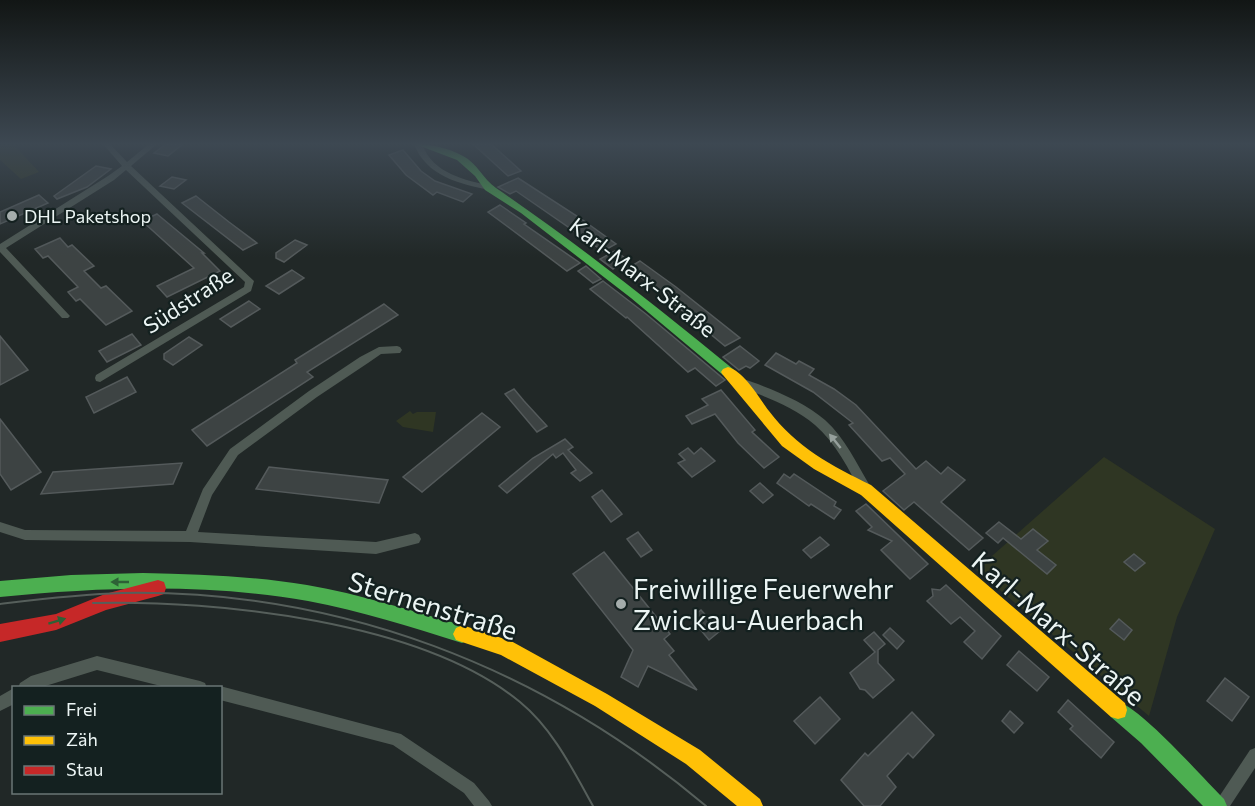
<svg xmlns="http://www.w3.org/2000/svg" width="1255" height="806" font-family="Commissioner,sans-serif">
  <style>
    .green { fill: #2f3623 }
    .building { fill: #3d4343; stroke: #545a5b; stroke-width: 1.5 }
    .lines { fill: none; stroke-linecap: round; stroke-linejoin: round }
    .street { fill: #4f5a54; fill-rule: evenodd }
    .fast { fill: #4caf50; fill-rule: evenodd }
    .slow { fill: #ffc107; fill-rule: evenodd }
    .jam { fill: #c62828; fill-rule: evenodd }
    .tram { stroke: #565f5b; stroke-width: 2 }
    .oneway { fill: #96a09c }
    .oneway2 { fill: #2d6136 }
    .poi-dot { fill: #a5adac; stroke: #142120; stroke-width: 2 }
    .labels { text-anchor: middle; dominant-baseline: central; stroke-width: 4.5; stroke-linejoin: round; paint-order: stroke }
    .far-poi-label { font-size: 18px; fill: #ecf5f4; stroke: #142120; text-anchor: start }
    .street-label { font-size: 22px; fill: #ecf5f4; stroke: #142120 }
    .near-poi-label { font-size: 27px; fill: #ecf5f4; stroke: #142120; text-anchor: start }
    .near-street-label { font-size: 27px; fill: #ecf5f4; stroke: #142120 }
  </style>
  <rect width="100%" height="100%" fill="#212827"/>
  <g class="green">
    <polygon points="0,144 13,144 39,172 21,179 0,160"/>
    <polygon points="410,411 413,414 417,412 436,412 433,432 403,427 396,421"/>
    <polygon points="1104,457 1215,529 1177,617 1149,716 976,570"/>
  </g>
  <g class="building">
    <polygon points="166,144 183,144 168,156 154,153"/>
    <polygon points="473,144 491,144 521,171 508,176"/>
    <polygon points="403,150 421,171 435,181 472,194 463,202 437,192 433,195 406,175 389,155"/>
    <polygon points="96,166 111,169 87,187 57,199 54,196"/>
    <polygon points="172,177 186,180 174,189 160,186"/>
    <polygon points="518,178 580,218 616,244 603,251 516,191 510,194 498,187"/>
    <polygon points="39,195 48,203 0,224 0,212"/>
    <polygon points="196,196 229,222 257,243 243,250 182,203"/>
    <polygon points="500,205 526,223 524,224 580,263 567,271 488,212"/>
    <polygon points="157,214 204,253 202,253 220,271 167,297 157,286 194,268 142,221"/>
    <polygon points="60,238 68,247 72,245 94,266 84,271 101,288 106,286 132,311 106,325 80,299 76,301 68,292 78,287 48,256 43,258 35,249"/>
    <polygon points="295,240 307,245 284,262 276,258 276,253"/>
    <polygon points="615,251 628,260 613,269 600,259"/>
    <polygon points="640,261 676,287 740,338 725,346 669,300 671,299 628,268"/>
    <polygon points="586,266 601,279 593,283 578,271"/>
    <polygon points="292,270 304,278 279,294 266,286"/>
    <polygon points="603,281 646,314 725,380 716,386 695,368 688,372 627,317 626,318 590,289"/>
    <polygon points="249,301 260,309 231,327 220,319"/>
    <polygon points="384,304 398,315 307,372 313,377 207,446 192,430 297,363 295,360"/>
    <polygon points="132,334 141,345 107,362 99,351"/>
    <polygon points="0,336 28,370 0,385"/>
    <polygon points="189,337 202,345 173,365 164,359 164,354"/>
    <polygon points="740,346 759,361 750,368 746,366 739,370 723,357"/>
    <polygon points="776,353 796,364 799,361 814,369 809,375 834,389 856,405 916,469 926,461 941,474 948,467 965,480 941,502 983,538 969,550 914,502 904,510 883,491 905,474 890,458 882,461 849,425 853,423 813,392 765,365"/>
    <polygon points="127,377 136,392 94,413 86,397"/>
    <polygon points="514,389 524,401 547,426 537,432 505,394"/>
    <polygon points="721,390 755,430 752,432 779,457 764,468 738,443 715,414 692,424 686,416 708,405 702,399"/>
    <polygon points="482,413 500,427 422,492 403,477"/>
    <polygon points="0,419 41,472 11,490 0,474"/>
    <polygon points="565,439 573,447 568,450 592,473 580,481 571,473 576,470 563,453 556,458 553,454 507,493 499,486 533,458"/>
    <polygon points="688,448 694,454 701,448 715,461 692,477 678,463 685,460 679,454"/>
    <polygon points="182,463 173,484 41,494 53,472"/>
    <polygon points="269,467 388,480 379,503 256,489"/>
    <polygon points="784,474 790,478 794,474 836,502 834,506 841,510 834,519 811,504 809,506 777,483"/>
    <polygon points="760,483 773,495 763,503 750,491"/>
    <polygon points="602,490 622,514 611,522 592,497"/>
    <polygon points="866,504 928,564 910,579 881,550 892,541 868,530 872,527 856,511"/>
    <polygon points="999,522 1021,539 1033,529 1048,541 1037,550 1056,565 1047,574 1003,538 998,543 986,533"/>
    <polygon points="638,532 652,550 641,557 627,539"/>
    <polygon points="820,537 829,545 811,558 803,550"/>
    <polygon points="604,552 670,634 664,639 674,651 669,655 697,690 648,666 638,687 621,677 633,650 573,574"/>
    <polygon points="1134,554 1145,563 1135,571 1124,562"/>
    <polygon points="946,585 1001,636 982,659 964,642 975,631 960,617 951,624 927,601 933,596 932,589 940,590"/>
    <polygon points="701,610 720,631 709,640 691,618"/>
    <polygon points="1119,619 1132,630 1124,640 1110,629"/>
    <polygon points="890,628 904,641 897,649 883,635"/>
    <polygon points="874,632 885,644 878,650 878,663 894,680 873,698 865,690 860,689 850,673 875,652 864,640"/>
    <polygon points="1019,651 1049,677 1037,691 1007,665"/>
    <polygon points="1225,678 1249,697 1232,721 1207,701"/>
    <polygon points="820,697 840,719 815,744 794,721"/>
    <polygon points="1068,700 1114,742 1101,758 1070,729 1073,726 1058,712"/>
    <polygon points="1010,711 1023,723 1014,733 1002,721"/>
    <polygon points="912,712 934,735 913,758 908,753 887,776 896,787 880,806 864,806 841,780 865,753 868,756"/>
  </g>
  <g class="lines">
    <g class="street">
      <polygon points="103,144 110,144 127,162 149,144 157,144 131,166 254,281 251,291 100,382 96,381 95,378 96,375 244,287 245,282 126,170 114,180 6,248 70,316 68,318 62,318 0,252 0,244 108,176 122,166"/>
      <path d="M414,144H422C433,174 465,180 492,186L493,188L489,190C460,184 426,176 414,144Z"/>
      <polygon points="397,346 400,347 402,350 400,353 381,354 368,363 317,397 238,455 212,495 198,532 376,542 415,533 419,535 421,539 419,543 376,554 190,542 25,540 0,532 0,522 25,530 186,531 203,489 230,449 309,391 360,357 379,347"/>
      <path d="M741,378C767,387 804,401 825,420C845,438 857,464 870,486L872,490L870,494L866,495L862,494C849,470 836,443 815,425C793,406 764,397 737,385L736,382Z"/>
      <polygon points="97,656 200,681 205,683 207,688 169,688 97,670 39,688 18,688 20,683 31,676"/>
      <polygon points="220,686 401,734 474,783 489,801 492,806 474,806 464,793 393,745 220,700 220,688 216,688"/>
      <polygon points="14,688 14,704 0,711 0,696"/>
      <polygon points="1255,748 1255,768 1230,806 1213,806 1250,750"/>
    </g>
    <g class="fast">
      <path d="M415,144C430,144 449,148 463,156C477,163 483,179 496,188C578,244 655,305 733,369L735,372L733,375H723L631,298L521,213L485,190L475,176L457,160Z"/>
      <path d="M143,573C198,574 253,576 307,585C360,594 411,611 462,625L468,628L471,634L468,640L462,643C411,627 361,611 308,601C207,583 102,587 0,597V581L71,575Z"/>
      <path d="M1118,701C1146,713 1200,775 1224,799L1227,806H1203L1141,743L1111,717L1109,710L1111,703Z"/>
    </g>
    <g class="slow">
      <path d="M728,367C745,372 759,398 769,411C796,447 832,466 871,485L1125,703L1127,710L1125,717L1118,719L1111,717L861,495L814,469L782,446L723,375L721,372L723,369Z"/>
      <polygon points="462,625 511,641 607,694 700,750 760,799 763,806 737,806 686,764 595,706 501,655 456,640 453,634 456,628"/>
    </g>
    <polygon class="jam" points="158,580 164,582 166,588 164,594 158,596 106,610 56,630 0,642 0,624 56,614 105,594"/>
    <g class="tram">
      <path d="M93,603C218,600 422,621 520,702C553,729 573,770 593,806"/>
      <path d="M0,604C41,599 81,594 122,593C339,589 541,667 706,806"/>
    </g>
  </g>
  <defs><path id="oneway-solid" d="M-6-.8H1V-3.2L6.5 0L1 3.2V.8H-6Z" transform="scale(1.5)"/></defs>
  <use class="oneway" href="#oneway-solid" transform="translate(835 441) rotate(-129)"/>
  <g class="oneway2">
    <use href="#oneway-solid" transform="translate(120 582) rotate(180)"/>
    <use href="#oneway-solid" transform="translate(57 621) rotate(-17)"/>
  </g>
  <linearGradient id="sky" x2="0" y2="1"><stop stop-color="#121615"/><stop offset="0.56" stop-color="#3d4852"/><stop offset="1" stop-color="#3d4852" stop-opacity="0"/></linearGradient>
  <rect width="1255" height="257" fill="url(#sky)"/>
  <g class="poi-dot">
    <circle cx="12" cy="216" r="6"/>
    <circle cx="621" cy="604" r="6"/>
  </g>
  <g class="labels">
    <g class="far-poi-label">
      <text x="24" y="216">DHL Paketshop</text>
    </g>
    <g class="street-label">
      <text transform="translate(643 277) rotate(38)">Karl-Marx-Straße</text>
      <text transform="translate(188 300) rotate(-33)">Südstraße</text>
    </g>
    <g class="near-poi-label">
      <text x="633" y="588">Freiwillige Feuerwehr<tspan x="633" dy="31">Zwickau-Auerbach</tspan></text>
    </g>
    <g class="near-street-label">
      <text transform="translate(433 605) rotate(17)">Sternenstraße</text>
      <text transform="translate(1059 628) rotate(41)">Karl-Marx-Straße</text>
    </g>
  </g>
  <rect x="12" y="686" width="210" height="108" fill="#142120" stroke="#6a7675" stroke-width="1.5"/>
  <rect x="24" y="706" width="30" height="9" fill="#4caf50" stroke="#6a7675" stroke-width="1.5"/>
  <text x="66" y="716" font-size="18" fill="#ecf5f4">Frei</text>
  <rect x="24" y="736" width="30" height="9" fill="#ffc107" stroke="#6a7675" stroke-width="1.5"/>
  <text x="66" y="746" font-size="18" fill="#ecf5f4">Zäh</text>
  <rect x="24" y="766" width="30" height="9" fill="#c62828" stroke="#6a7675" stroke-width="1.5"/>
  <text x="66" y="776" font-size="18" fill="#ecf5f4">Stau</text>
</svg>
